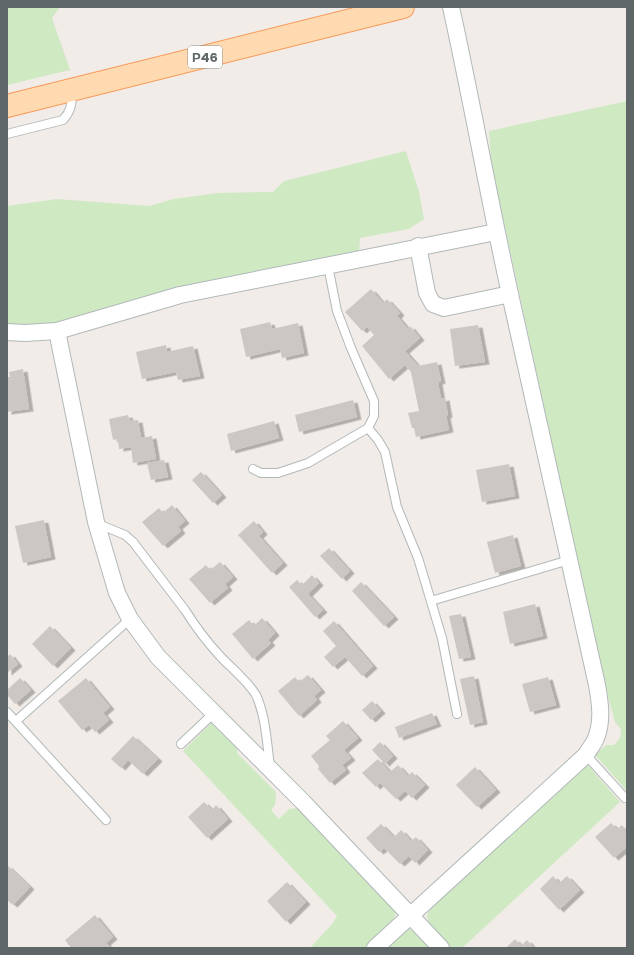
<svg xmlns="http://www.w3.org/2000/svg" width="634" height="955" font-family="Poppins,sans-serif">
  <style>
    .green { fill: #cfe9c3 }
    .building { fill: #ccc7c4; filter: url(#shadow) }
    .lines { fill: none; stroke-linecap: round; stroke-linejoin: round }
    .service-casing { stroke: #b2b8ba; stroke-width: 10 }
    .minor-casing { stroke: #b2b8ba; stroke-width: 18 }
    .primary-casing { stroke: #f89a5a; stroke-width: 24 }
    .service { stroke: #fff; stroke-width: 8 }
    .minor { stroke: #fff; stroke-width: 16 }
    .primary { stroke: #ffd9af; stroke-width: 22 }
    .labels { text-anchor: middle; dominant-baseline: central; stroke-width: 4; stroke-linejoin: round; paint-order: stroke }
    .shield { fill: #fff; stroke: #8e9495; stroke-width: 1 }
    .shield-label { font-size: 13px; font-weight: bold; fill: #5e6668 }
  </style>
  <defs>
    <filter id="shadow"><feDropShadow dx="4.5" dy="2.5" stdDeviation="0" flood-color="#0004"/></filter>
  </defs>
  <rect width="100%" height="100%" fill="#f1ece7"/>
  <g class="green">
    <polygon points="7,7 60,7 52,18 70,70 7,85"/>
    <polygon points="627,101 627,791 595,755 606,745 614,745 620,738 621,729 615,722 604,682 491,163 489,131"/>
    <polygon points="406,151 419,192 424,219 409,229 360,238 359,253 56,326 7,327 7,206 57,199 149,206 174,199 218,193 273,192 284,181"/>
    <polygon points="213,721 238,747 237,753 276,792 275,805 271,810 279,819 289,809 297,808 394,907 396,912 393,921 365,948 310,948 333,923 337,916 183,751"/>
    <polygon points="586,763 620,802 462,948 451,948 430,926 427,917 430,906"/>
    <path d="M405,929C418,928 423,939 431,948H385Z"/>
  </g>
  <g class="building">
    <polygon points="371,289 383,303 387,299 400,313 397,316 408,329 410,326 420,338 405,351 418,366 437,362 441,381 438,382 441,399 445,398 448,415 446,416 449,430 416,437 414,428 412,428 408,413 419,411 411,372 405,365 389,379 362,346 374,335 367,327 362,331 345,312"/>
    <polygon points="270,322 272,329 298,323 304,353 282,358 280,349 246,357 240,329"/>
    <polygon points="478,325 485,362 455,366 450,329"/>
    <polygon points="166,345 167,352 193,346 200,376 178,380 176,372 142,379 136,352"/>
    <polygon points="23,369 29,409 7,412 7,377 10,377 9,372"/>
    <polygon points="353,400 357,417 299,432 295,415"/>
    <polygon points="128,415 130,421 138,420 141,438 152,436 156,459 133,463 131,447 119,449 118,439 113,440 109,419"/>
    <polygon points="274,421 279,438 231,451 227,434"/>
    <polygon points="164,460 168,477 151,480 147,463"/>
    <polygon points="509,464 515,496 482,502 476,470"/>
    <polygon points="201,472 222,495 213,503 192,480"/>
    <polygon points="172,505 185,521 178,527 181,531 163,546 142,522 159,508 163,513"/>
    <polygon points="44,520 51,557 23,563 15,526"/>
    <polygon points="254,521 263,532 259,536 283,563 272,573 238,535"/>
    <polygon points="513,535 521,566 495,573 487,542"/>
    <polygon points="329,548 350,571 342,579 320,556"/>
    <polygon points="220,562 233,577 225,584 228,588 210,603 189,579 206,565 210,570"/>
    <polygon points="312,575 319,583 308,594 323,610 315,617 289,587 297,580 302,585"/>
    <polygon points="361,582 394,617 384,626 352,591"/>
    <polygon points="535,604 543,636 510,644 503,612"/>
    <polygon points="461,614 471,657 459,659 449,616"/>
    <polygon points="262,618 275,633 268,640 271,643 253,659 232,634 249,620 254,626"/>
    <polygon points="334,621 373,666 362,676 345,657 333,667 324,657 336,646 323,631"/>
    <polygon points="50,626 71,648 53,666 32,644"/>
    <polygon points="10,654 18,664 7,673 7,657"/>
    <polygon points="308,675 321,690 314,696 317,700 299,716 278,691 295,677 299,682"/>
    <polygon points="474,676 483,722 470,725 460,679"/>
    <polygon points="548,677 556,705 530,712 522,684"/>
    <polygon points="20,678 31,690 15,704 7,695 7,690"/>
    <polygon points="86,678 110,707 103,713 109,720 95,732 89,725 82,730 58,701"/>
    <polygon points="372,701 381,711 371,720 362,710"/>
    <polygon points="432,713 437,724 399,738 395,727"/>
    <polygon points="343,721 358,738 344,750 351,758 342,765 346,770 330,783 318,769 319,766 311,756 330,740 326,736"/>
    <polygon points="133,736 158,759 143,774 128,760 121,768 111,759"/>
    <polygon points="380,742 393,756 385,764 372,750"/>
    <polygon points="378,759 390,772 398,765 408,776 412,772 425,785 412,798 405,791 396,799 380,783 376,787 362,773"/>
    <polygon points="475,767 496,790 477,807 456,785"/>
    <polygon points="204,802 212,810 216,805 228,819 207,838 188,817"/>
    <polygon points="611,823 617,829 622,825 627,831 627,847 614,858 595,837"/>
    <polygon points="381,824 394,837 401,830 411,841 416,837 428,850 415,863 409,856 400,864 384,848 379,852 366,838"/>
    <polygon points="7,865 30,887 13,905 7,900"/>
    <polygon points="553,876 559,883 567,876 580,890 559,910 540,889"/>
    <polygon points="287,882 306,902 286,922 267,901"/>
    <polygon points="95,915 113,937 106,943 111,948 71,948 65,940"/>
    <polygon points="515,939 521,946 527,940 534,948 506,948"/>
  </g>
  <g class="lines">
    <g class="service-casing">
      <g id="service">
        <path d="M7,134L63,120C71,111 72,104 72,92"/>
        <polyline points="368,428 378,440 385,452 397,507 418,558 442,638 457,714"/>
        <polyline points="253,469 261,473 278,473 308,463 368,428 374,416 374,401 351,348 337,311 328,266"/>
        <path d="M96,523L125,535L133,542L185,610C195,626 207,642 220,656C230,667 251,684 257,697C266,719 267,744 270,767"/>
        <polyline points="431,601 569,560"/>
        <polyline points="7,712 106,820"/>
        <polyline points="16,721 130,619"/>
        <polyline points="181,744 214,713"/>
        <polyline points="586,755 625,798"/>
      </g>
    </g>
    <g class="minor-casing">
      <g id="minor">
        <polyline points="418,246 427,293 433,304 444,308 510,294"/>
        <polyline points="57,331 96,522 117,593 130,619 158,657 303,802 441,948"/>
        <polyline points="7,332 25,333 57,331 180,295 496,232"/>
        <path d="M375,948L586,755C589,749 594,744 596,738C603,721 600,702 597,685L510,294C489,199 472,102 451,7"/>
      </g>
    </g>
    <g class="primary-casing">
      <polyline id="primary" points="7,106 403,7"/>
    </g>
    <use href="#service" class="service"/>
    <use href="#minor" class="minor"/>
    <use href="#primary" class="primary"/>
  </g>
  <g class="labels">
    <rect class="shield" x="188" y="46" width="34" height="22" rx="3"/>
    <g class="shield-label">
      <text x="205" y="57">Р46</text>
    </g>
  </g>
  <rect width="634" height="955" fill="none" stroke="#5e6668" stroke-width="16"/>
</svg>
